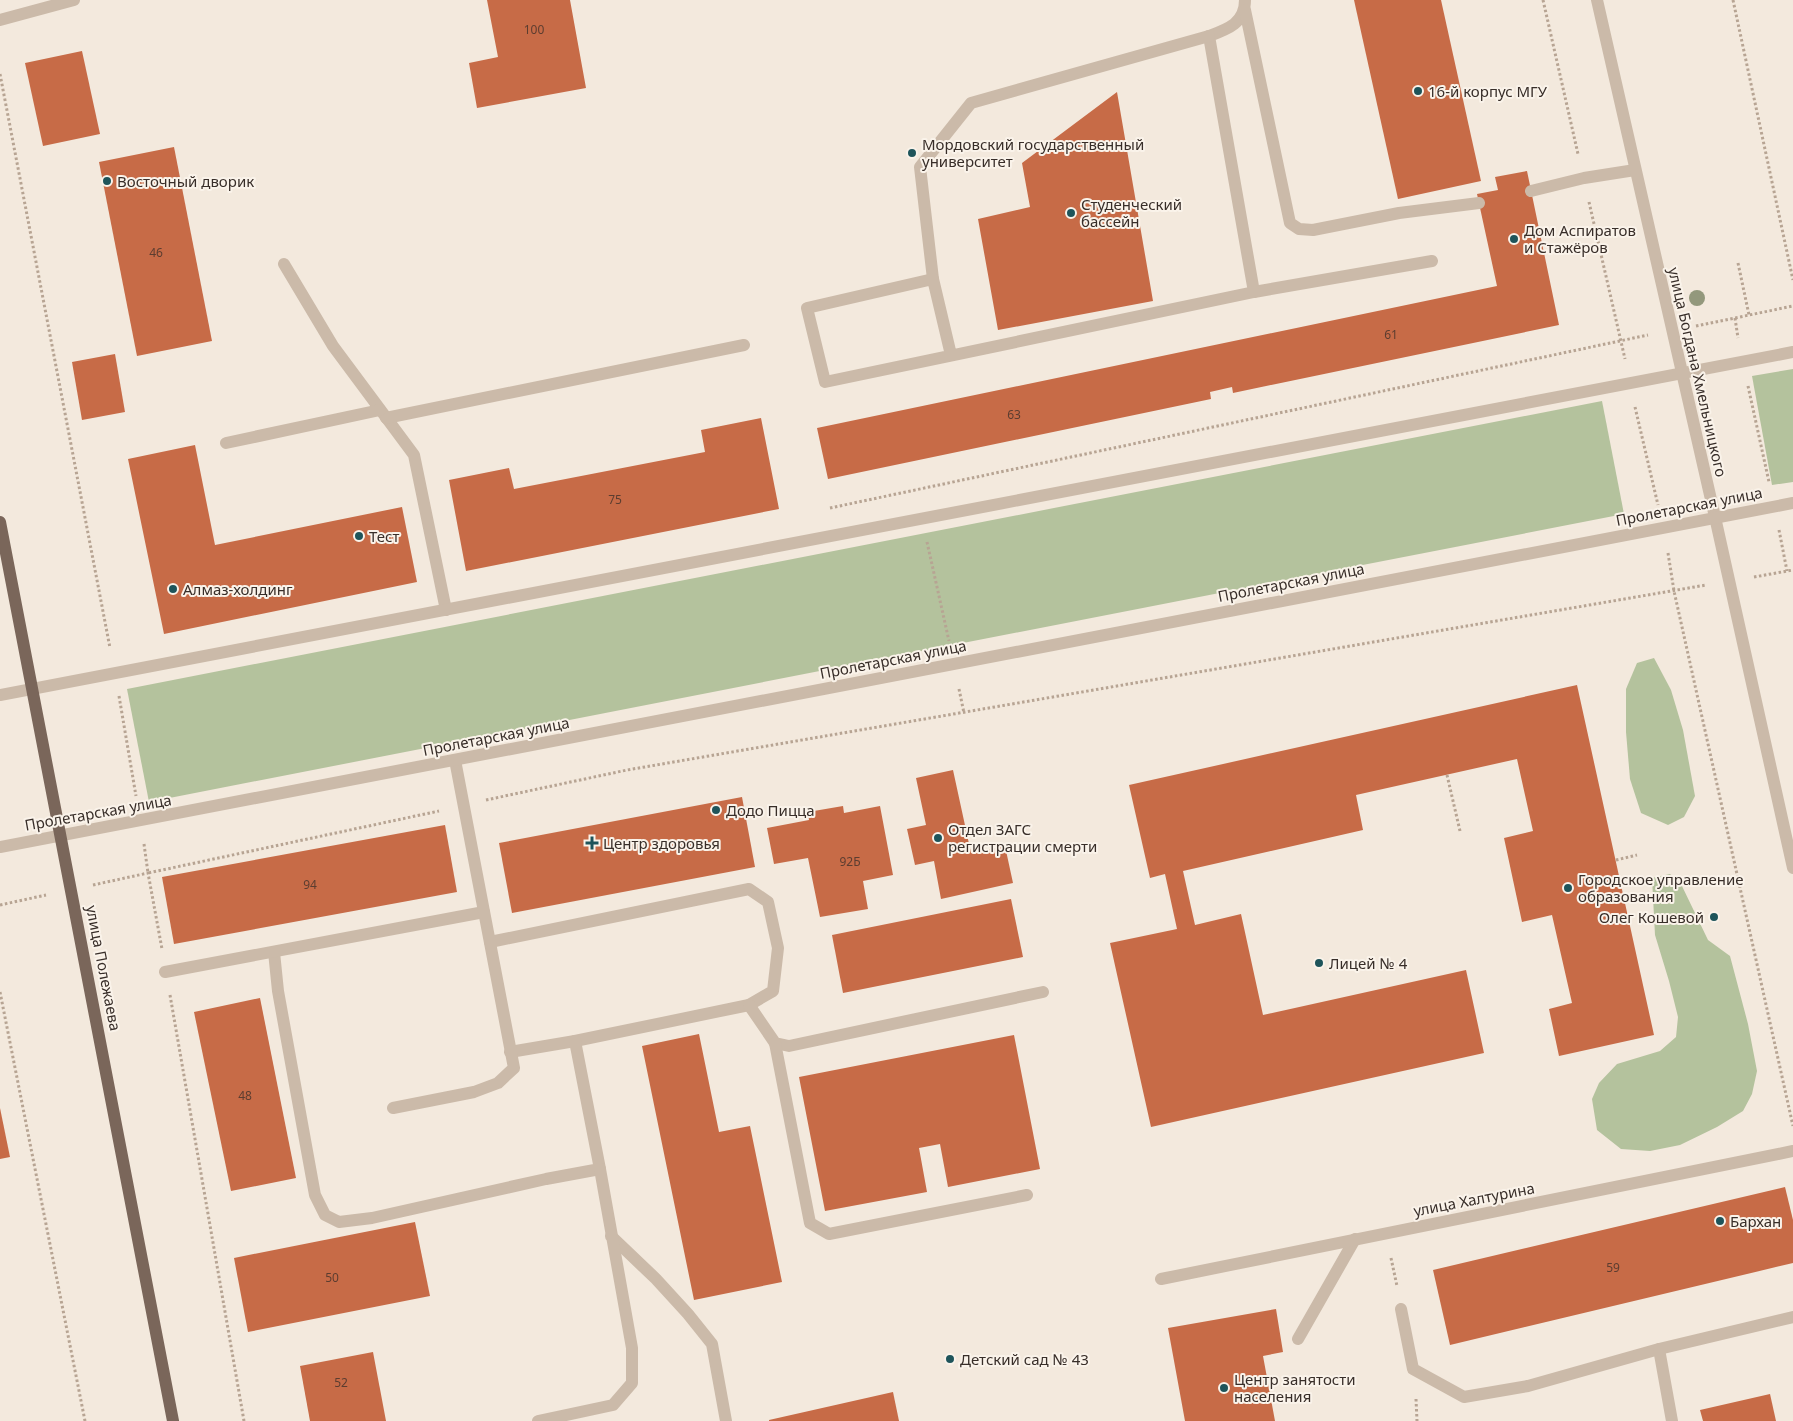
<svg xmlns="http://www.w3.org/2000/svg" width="1793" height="1421" font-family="'Noto Sans',sans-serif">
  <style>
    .green { fill: #b4c29d }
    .building { fill: #c76b47 }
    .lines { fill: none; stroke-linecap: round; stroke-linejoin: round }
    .path { stroke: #b7a493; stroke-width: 3; stroke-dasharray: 2.5 2.5; stroke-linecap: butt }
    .lane { stroke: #cbbaa9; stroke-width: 12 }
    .street { stroke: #cbbaa9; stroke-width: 12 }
    .primary { stroke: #7a665a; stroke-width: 12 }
    .tree { fill: #93987c }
    .poi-dot { fill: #1e545a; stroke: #faf3ea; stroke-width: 2 }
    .labels { text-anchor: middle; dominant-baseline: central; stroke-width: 4; stroke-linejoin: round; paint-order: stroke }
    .number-label { font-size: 12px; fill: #5c3d30 }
    .poi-label { font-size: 15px; fill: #382e29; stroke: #faf3ea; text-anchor: start }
    .street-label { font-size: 15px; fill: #382e29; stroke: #faf3ea }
  </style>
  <rect width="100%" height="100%" fill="#f3e9dd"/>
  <g class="green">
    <polygon points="1793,369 1793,482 1772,485 1752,376"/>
    <polygon points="1602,401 1624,514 149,802 127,689"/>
    <polygon points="1654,658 1671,690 1683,730 1695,796 1684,817 1668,825 1641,813 1630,779 1626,732 1626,689 1637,663"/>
    <polygon points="1670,874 1681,884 1708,940 1730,956 1748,1024 1757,1071 1752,1094 1743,1111 1717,1127 1680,1145 1650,1151 1621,1149 1597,1130 1592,1099 1599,1083 1617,1064 1660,1051 1676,1037 1678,1017 1669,981 1655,935 1652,878"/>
  </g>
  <g class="building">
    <polygon points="487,0 570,0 586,88 477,108 469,63 498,57"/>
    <polygon points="1354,0 1441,0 1481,181 1398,199"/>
    <polygon points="82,51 100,134 43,146 25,63"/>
    <polygon points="1117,92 1153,301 998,330 978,219 1030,207 1022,163"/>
    <polygon points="174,147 212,341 137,356 99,162"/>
    <polygon points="1527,171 1559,325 1233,393 1232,387 1210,392 1211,399 828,479 817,428 1497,286 1477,194 1498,190 1495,177"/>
    <polygon points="115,354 125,412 82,420 72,362"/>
    <polygon points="761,418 779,509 466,571 449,480 509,468 514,489 705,452 701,430"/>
    <polygon points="195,445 215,545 402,507 417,582 164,634 128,459"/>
    <polygon points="1577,685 1654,1035 1559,1056 1549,1009 1572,1003 1552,915 1522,922 1504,838 1533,831 1517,759 1356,795 1363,830 1183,871 1195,925 1241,914 1263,1015 1466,970 1484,1053 1151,1127 1110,943 1177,929 1165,874 1150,878 1129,785"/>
    <polygon points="953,770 971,853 1005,846 1013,883 941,899 934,861 915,865 907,829 926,825 916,778"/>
    <polygon points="742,797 755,867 512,913 499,843"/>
    <polygon points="843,806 844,813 880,806 893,875 863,881 868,909 820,917 808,858 774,864 767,828 809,820 808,812"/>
    <polygon points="445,825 457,892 174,944 162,877"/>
    <polygon points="1011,899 1023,957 843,993 832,935"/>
    <polygon points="260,998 296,1178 231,1191 194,1012"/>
    <polygon points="699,1034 719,1132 750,1126 782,1282 694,1300 642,1046"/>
    <polygon points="1014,1035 1040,1169 948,1187 940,1144 919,1148 927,1192 825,1211 799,1077"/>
    <polygon points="0,1108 10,1157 0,1159"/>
    <polygon points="1785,1187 1793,1220 1793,1263 1450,1345 1433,1270"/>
    <polygon points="415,1222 430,1296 248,1332 234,1258"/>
    <polygon points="1276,1309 1283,1352 1263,1356 1275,1421 1185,1421 1168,1328"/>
    <polygon points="373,1352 386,1421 310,1421 300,1366"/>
    <polygon points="893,1392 899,1421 769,1421 769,1420"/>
    <polygon points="1770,1394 1776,1421 1703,1421 1700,1410"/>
  </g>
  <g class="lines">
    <g class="path">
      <polyline points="1543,0 1578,154"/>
      <polyline points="1733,0 1793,280"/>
      <polyline points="0,74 110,648"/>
      <polyline points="1589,202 1625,359"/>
      <polyline points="1738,263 1749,315"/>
      <polyline points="1735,318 1738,338"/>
      <polyline points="1696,326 1793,306"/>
      <polyline points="1748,386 1769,482"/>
      <polyline points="1635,407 1658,505"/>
      <polyline points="830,508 1648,335"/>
      <polyline points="1779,530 1787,571"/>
      <polyline points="927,542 949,641"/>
      <polyline points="1668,553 1674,591 1793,1126"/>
      <polyline points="1754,577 1793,570"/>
      <polyline points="959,689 964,713"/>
      <polyline points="119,696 136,796"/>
      <polyline points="1447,775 1460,831"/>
      <polyline points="486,800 627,770 1706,585"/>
      <polyline points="144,844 148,873 439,811"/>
      <polyline points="1616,860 1637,855"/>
      <polyline points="93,885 148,873 162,949"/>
      <polyline points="0,905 46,895"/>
      <polyline points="0,992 85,1421"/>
      <polyline points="170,995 244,1421"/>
      <polyline points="1391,1258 1397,1286"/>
      <polyline points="1416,1399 1417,1421"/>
    </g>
    <g class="lane">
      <path d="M1245,0C1245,23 1228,29 1209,36L1254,292L1432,261"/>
      <polyline points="1245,10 1290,223 1299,229 1313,230 1399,213 1479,203"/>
      <polyline points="0,20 74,0"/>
      <polyline points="1531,191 1584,178 1635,170"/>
      <polyline points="284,264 333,346 414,455 446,610"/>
      <polyline points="933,279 920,167 971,103 1209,36"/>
      <polyline points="951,355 933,279 807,308 825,382 1254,292"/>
      <polyline points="386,418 744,345"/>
      <polyline points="226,443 380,410"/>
      <polyline points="490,942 749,889 768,902 778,948 773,991 749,1005 575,1041 510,1052"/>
      <polyline points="274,952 278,991 315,1195 325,1215 339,1222 372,1218 546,1179 600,1169 575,1041"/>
      <polyline points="165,972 484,912"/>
      <polyline points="749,1005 775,1043 789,1046 1043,992"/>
      <polyline points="775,1043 810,1223 829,1234 1027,1195"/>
      <polyline points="393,1108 474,1092 498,1083 514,1068 455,760"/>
      <polyline points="611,1236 656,1279 688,1314 712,1344 726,1421"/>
      <polyline points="1401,1309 1413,1369 1464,1397 1528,1386 1659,1349"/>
      <polyline points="1298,1339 1355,1239"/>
      <polyline points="538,1421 613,1405 632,1383 632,1348 600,1169"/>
      <polyline points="1672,1421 1659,1349 1793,1317"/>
    </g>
    <g class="street">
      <polyline points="1597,0 1715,517 1793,868"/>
      <polyline points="0,695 1793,352"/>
      <polyline points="0,847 1793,503"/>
      <polyline points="1161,1279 1793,1151"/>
    </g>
    <polyline class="primary" points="0,522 173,1421"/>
  </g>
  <circle class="tree" cx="1697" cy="298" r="8"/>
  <g class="poi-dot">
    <circle cx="1418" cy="91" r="5"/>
    <circle cx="912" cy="153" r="5"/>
    <circle cx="107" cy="181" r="5"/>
    <circle cx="1071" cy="213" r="5"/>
    <circle cx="1514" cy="239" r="5"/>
    <circle cx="359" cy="536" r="5"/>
    <circle cx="173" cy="589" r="5"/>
    <circle cx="716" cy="810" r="5"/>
    <circle cx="938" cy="838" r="5"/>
    <path d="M589.5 835.5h5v5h5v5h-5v5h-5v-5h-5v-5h5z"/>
    <circle cx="1568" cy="888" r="5"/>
    <circle cx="1714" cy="917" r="5"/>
    <circle cx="1319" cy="963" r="5"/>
    <circle cx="1720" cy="1221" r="5"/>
    <circle cx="950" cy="1359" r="5"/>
    <circle cx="1224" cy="1388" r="5"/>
  </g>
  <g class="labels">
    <g class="number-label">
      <text x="534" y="29">100</text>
      <text x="156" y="252">46</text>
      <text x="1391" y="334">61</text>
      <text x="1014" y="414">63</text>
      <text x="615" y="499">75</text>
      <text x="850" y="861">92Б</text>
      <text x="310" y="884">94</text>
      <text x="245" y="1095">48</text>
      <text x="1613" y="1267">59</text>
      <text x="332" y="1277">50</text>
      <text x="341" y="1382">52</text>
    </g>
    <g class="poi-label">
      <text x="1428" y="91">16-й корпус МГУ</text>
      <text x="922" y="144">Мордовский государственный<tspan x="922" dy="17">университет</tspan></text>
      <text x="117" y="181">Восточный дворик</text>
      <text x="1081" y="204">Студенческий<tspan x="1081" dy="17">бассейн</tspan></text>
      <text x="1524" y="230">Дом Аспиратов<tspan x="1524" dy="17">и Стажёров</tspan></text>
      <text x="369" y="536">Тест</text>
      <text x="183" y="589">Алмаз-холдинг</text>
      <text x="726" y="810">Додо Пицца</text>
      <text x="948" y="829">Отдел ЗАГС<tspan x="948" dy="17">регистрации смерти</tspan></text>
      <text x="603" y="843">Центр здоровья</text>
      <text x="1578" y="879">Городское управление<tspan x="1578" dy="17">образования</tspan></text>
      <text x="1704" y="917" text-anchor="end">Олег Кошевой</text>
      <text x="1329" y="963">Лицей № 4</text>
      <text x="1730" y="1221">Бархан</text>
      <text x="960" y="1359">Детский сад № 43</text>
      <text x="1234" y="1379">Центр занятости<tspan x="1234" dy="17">населения</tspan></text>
    </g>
    <g class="street-label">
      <text transform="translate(1698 372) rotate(77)">улица Богдана Хмельницкого</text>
      <text transform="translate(1689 506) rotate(-11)">Пролетарская улица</text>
      <text transform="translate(1291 582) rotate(-11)">Пролетарская улица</text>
      <text transform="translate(893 659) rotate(-11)">Пролетарская улица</text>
      <text transform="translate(496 736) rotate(-11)">Пролетарская улица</text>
      <text transform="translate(98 812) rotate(-10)">Пролетарская улица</text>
      <text transform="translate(104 968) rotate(79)">улица Полежаева</text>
      <text transform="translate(1474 1199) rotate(-11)">улица Халтурина</text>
    </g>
  </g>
</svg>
